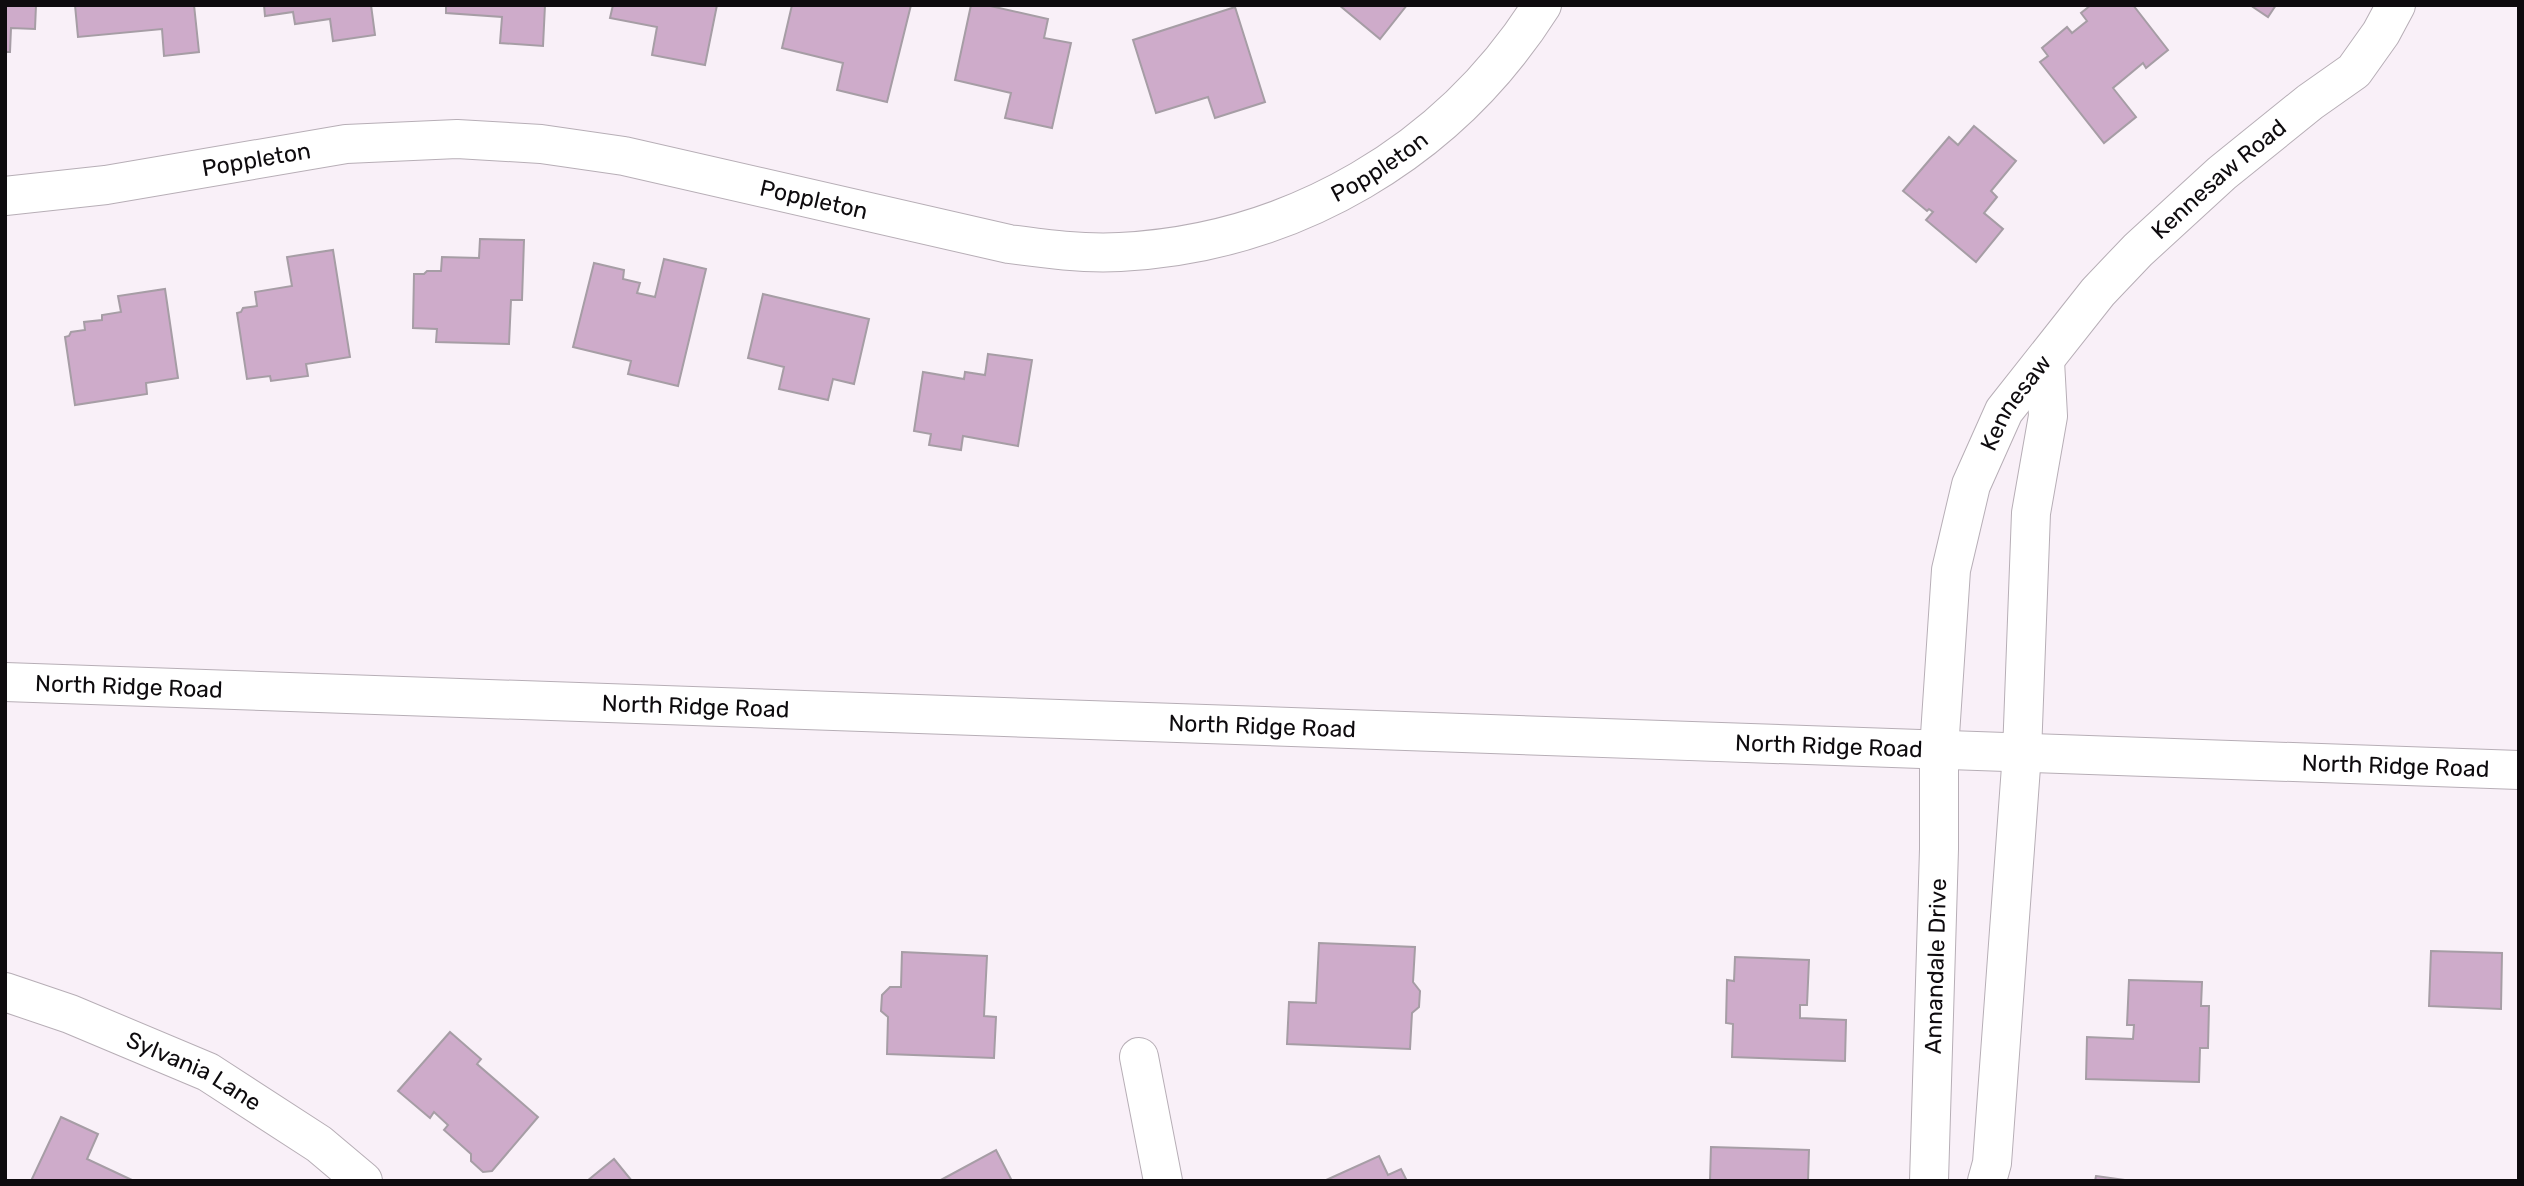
<svg xmlns="http://www.w3.org/2000/svg" width="2524" height="1186" font-family="Rubik,sans-serif">
  <style>
    .building { fill: #ceabca; stroke: #a69da5; stroke-width: 2 }
    .lines { fill: none; stroke-linecap: round; stroke-linejoin: round }
    .minor-casing { stroke: #b7aeb6; stroke-width: 40 }
    .minor { stroke: #fff; stroke-width: 38 }
    .labels { text-anchor: middle; dominant-baseline: central; stroke-width: 5; stroke-linejoin: round; paint-order: stroke }
    .street-label { font-size: 23px; fill: #0e0b0e; stroke: #fff }
  </style>
  <rect width="100%" height="100%" fill="#f9f0f8"/>
  <g class="building">
    <polygon points="5,5 36,5 35,29 11,28 10,52 5,52"/>
    <polygon points="75,5 194,5 199,52 164,56 162,29 78,37"/>
    <polygon points="264,5 371,5 375,35 333,41 330,19 295,24 293,12 265,16"/>
    <polygon points="446,5 545,5 543,46 500,43 502,17 446,13"/>
    <polygon points="613,5 717,5 705,65 652,55 657,27 610,18"/>
    <polygon points="792,5 911,5 887,102 837,90 843,63 782,48"/>
    <polygon points="971,5 986,5 1048,19 1044,38 1071,43 1052,128 1005,118 1011,93 955,80"/>
    <polygon points="1339,5 1407,5 1380,39"/>
    <polygon points="2091,5 2133,5 2168,50 2146,68 2143,63 2113,88 2136,117 2104,143 2040,62 2048,56 2042,48 2067,27 2072,33 2087,21 2081,13"/>
    <polygon points="2250,5 2276,5 2268,17"/>
    <polygon points="1235,7 1265,102 1215,118 1208,97 1156,113 1133,40"/>
    <polygon points="1974,126 2016,161 1991,191 1997,197 1984,213 2003,229 1976,262 1926,220 1933,212 1929,209 1927,211 1903,191 1949,137 1958,145"/>
    <polygon points="480,239 524,240 522,300 511,300 509,344 436,342 437,329 413,328 414,274 424,274 427,271 441,271 442,257 479,258"/>
    <polygon points="333,250 350,357 306,364 308,376 271,381 270,376 247,379 237,313 241,312 243,308 257,306 255,292 292,286 287,257"/>
    <polygon points="664,259 706,269 678,386 628,374 631,361 573,347 594,263 624,270 623,279 640,283 637,293 655,297"/>
    <polygon points="165,289 178,378 146,383 147,394 75,405 65,337 69,336 71,332 85,330 84,322 102,320 102,315 121,312 118,296"/>
    <polygon points="763,294 869,319 854,384 833,379 828,400 779,389 784,367 748,358"/>
    <polygon points="988,354 1032,360 1018,446 963,436 961,450 929,445 931,434 914,431 923,372 964,379 965,372 985,375"/>
    <polygon points="1319,943 1415,947 1413,982 1420,991 1419,1007 1412,1013 1410,1049 1287,1044 1289,1002 1316,1003"/>
    <polygon points="2431,951 2502,953 2501,1009 2429,1006"/>
    <polygon points="902,952 987,956 984,1016 996,1017 994,1058 887,1054 888,1017 881,1011 882,995 890,987 901,987"/>
    <polygon points="1735,957 1809,960 1807,1005 1800,1005 1800,1018 1846,1020 1845,1061 1732,1057 1733,1024 1726,1023 1727,980 1734,981"/>
    <polygon points="2129,980 2202,982 2201,1006 2209,1006 2208,1048 2200,1048 2199,1082 2086,1079 2087,1037 2133,1039 2134,1025 2127,1025"/>
    <polygon points="450,1032 481,1059 477,1064 538,1117 492,1171 483,1172 471,1161 471,1154 444,1130 448,1125 434,1112 430,1118 398,1091"/>
    <polygon points="61,1117 98,1134 87,1159 134,1181 31,1181"/>
    <polygon points="1711,1147 1809,1150 1808,1181 1710,1181"/>
    <polygon points="996,1150 1012,1181 939,1181"/>
    <polygon points="1379,1156 1388,1175 1401,1169 1407,1181 1324,1181"/>
    <polygon points="614,1159 632,1181 587,1181"/>
    <polygon points="2096,1176 2132,1181 2095,1181"/>
  </g>
  <g class="lines">
    <g class="minor-casing">
      <g id="minor">
        <path id="s1" d="M5,196L106,185L346,144L457,139L541,144L624,156L1009,244C1046,249 1083,254 1120,252C1293,243 1449,152 1542,5"/>
        <path id="s2" d="M5,682L2519,770"/>
        <path id="s3" d="M5,992L70,1014L208,1072L319,1144L363,1181"/>
        <polyline points="1139,1057 1163,1181"/>
        <path id="s4" d="M1929,1181L1939,849V750L1951,570L1971,485L2004,411L2098,292L2138,250L2222,173L2310,102L2354,71L2381,33L2396,5"/>
        <polyline points="1987,1181 1992,1163 2022,753 2031,513 2048,416 2045,361"/>
      </g>
    </g>
    <use href="#minor" class="minor"/>
  </g>
  <g class="labels">
    <g class="street-label">
      <text stroke="none"><textPath href="#s1" startOffset="254">Poppleton</textPath></text>
      <text stroke="none"><textPath href="#s1" startOffset="1407">Poppleton</textPath></text>
      <text stroke="none"><textPath href="#s4" startOffset="1097">Kennesaw Road</textPath></text>
      <text stroke="none"><textPath href="#s1" startOffset="819">Poppleton</textPath></text>
      <text stroke="none"><textPath href="#s4" startOffset="793">Kennesaw</textPath></text>
      <text stroke="none"><textPath href="#s2" startOffset="124">North Ridge Road</textPath></text>
      <text stroke="none"><textPath href="#s2" startOffset="691">North Ridge Road</textPath></text>
      <text stroke="none"><textPath href="#s2" startOffset="1258">North Ridge Road</textPath></text>
      <text stroke="none"><textPath href="#s2" startOffset="1825">North Ridge Road</textPath></text>
      <text stroke="none"><textPath href="#s2" startOffset="2392">North Ridge Road</textPath></text>
      <text stroke="none"><textPath href="#s4" startOffset="215">Annandale Drive</textPath></text>
      <text stroke="none"><textPath href="#s3" startOffset="205">Sylvania Lane</textPath></text>
    </g>
  </g>
  <rect width="2524" height="1186" fill="none" stroke="#0e0b0e" stroke-width="14"/>
</svg>
